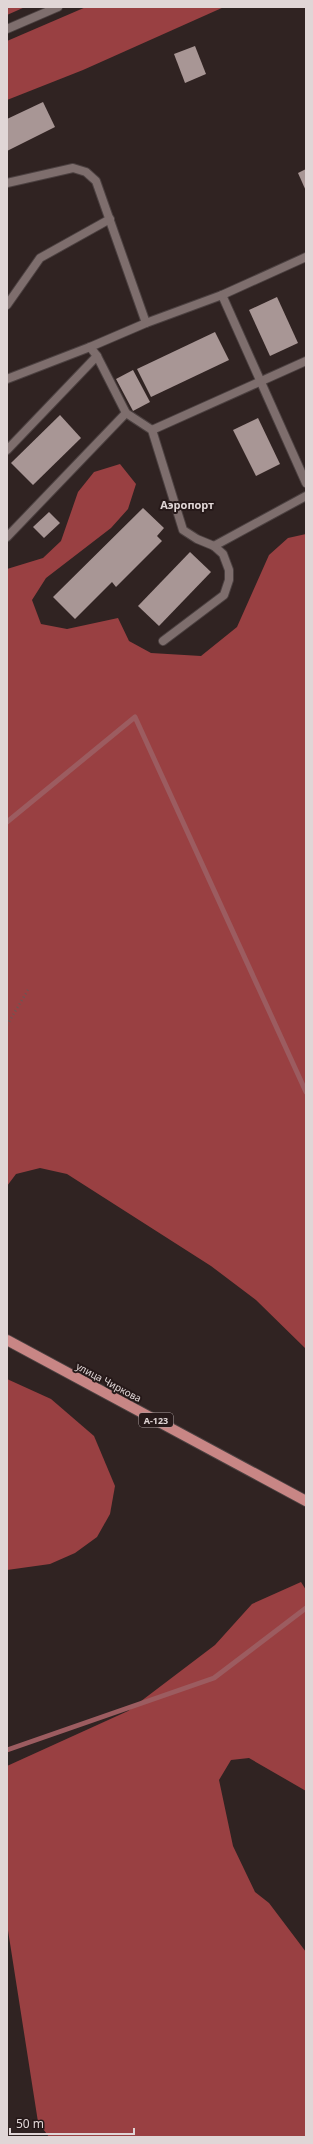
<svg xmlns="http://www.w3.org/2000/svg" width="313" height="2144" font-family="'Noto Sans',sans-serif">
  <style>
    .forest { fill: #994042 }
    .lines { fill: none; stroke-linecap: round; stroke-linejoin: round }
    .stream { stroke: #9c5c60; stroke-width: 5 }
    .building { fill: #a89695 }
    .service-casing { stroke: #4c4141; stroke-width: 10 }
    .primary-casing { stroke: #4c4141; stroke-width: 12 }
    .path { stroke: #655958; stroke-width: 2.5; stroke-dasharray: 1 3; stroke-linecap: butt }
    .service { stroke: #7e6e6d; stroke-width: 8 }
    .primary { stroke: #c88685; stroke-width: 10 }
    .labels { text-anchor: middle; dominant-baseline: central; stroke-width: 4; stroke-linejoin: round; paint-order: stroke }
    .shield { fill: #261919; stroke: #a89d9d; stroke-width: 1 }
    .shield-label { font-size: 9px; font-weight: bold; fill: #e0d6d6 }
    .street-label { font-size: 10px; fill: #e0d6d6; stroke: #261919 }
    .neighbourhood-label { font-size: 11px; font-weight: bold; fill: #e0d6d6; stroke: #261919 }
  </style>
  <rect width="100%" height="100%" fill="#302322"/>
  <g class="forest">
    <polygon points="7,7 25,7 7,15"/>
    <polygon points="86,7 224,7 83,70 7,100 7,41"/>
    <polygon points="120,464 136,484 128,509 111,528 46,578 32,600 41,624 67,629 118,618 129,641 151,653 201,656 237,627 269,555 288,538 306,534 306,1349 256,1300 211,1266 67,1174 40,1168 16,1174 7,1186 7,569 43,558 61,541 78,492 94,472"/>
    <polygon points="7,1379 51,1399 94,1436 115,1486 110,1514 97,1537 75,1553 50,1564 7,1570"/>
    <polygon points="301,1582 306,1590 306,1791 249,1758 231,1760 219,1780 233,1846 255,1892 269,1903 306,1952 306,2137 49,2137 38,2122 7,1924 7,1766 128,1711 215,1645 252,1604"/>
  </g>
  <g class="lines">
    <g class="stream">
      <polyline points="7,822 135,717 306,1092"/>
      <polyline points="7,1750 214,1678 306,1608"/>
    </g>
  </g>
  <g class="building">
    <polygon points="195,46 206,74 185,83 174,54"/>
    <polygon points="43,102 55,127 7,151 7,119"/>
    <polygon points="306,169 306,191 298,173"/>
    <polygon points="277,297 298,343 270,356 249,310"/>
    <polygon points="215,332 229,360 151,397 137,369"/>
    <polygon points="133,370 150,402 133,411 116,379"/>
    <polygon points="60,415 81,438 33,485 11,463"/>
    <polygon points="258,418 280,464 256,476 233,430"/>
    <polygon points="143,508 164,528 157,536 162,541 116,587 112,582 75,619 53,597"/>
    <polygon points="49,512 60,523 44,538 33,527"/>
    <polygon points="190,552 211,572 159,626 138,606"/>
  </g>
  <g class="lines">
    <g class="service-casing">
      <g id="service">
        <polyline points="7,29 58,7"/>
        <polyline points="7,183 73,168 86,172 96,181 146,323"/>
        <polyline points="222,295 306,483"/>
        <polyline points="7,305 40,258 110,219"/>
        <polyline points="90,347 97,356 126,413 152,430 183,530 197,539 214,546 223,554 229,570 229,580 224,595 163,641"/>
        <polyline points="7,379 90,347 146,323 222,295 306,257"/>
        <polyline points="152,430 306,361"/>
        <polyline points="7,450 97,356"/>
        <polyline points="7,537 126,413"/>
        <polyline points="214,546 306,496"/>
      </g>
    </g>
    <g class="primary-casing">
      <polyline id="primary" points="7,1340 306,1501"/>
    </g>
    <polyline class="path" points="7,1025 28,990"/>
    <use href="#service" class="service"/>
    <use href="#primary" class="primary"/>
  </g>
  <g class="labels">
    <rect class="shield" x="139" y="1413" width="34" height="14" rx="3"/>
    <g class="shield-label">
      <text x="156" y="1420">А-123</text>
    </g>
    <g class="street-label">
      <text transform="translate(109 1382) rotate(28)">улица Чиркова</text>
    </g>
    <g class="neighbourhood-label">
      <text x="187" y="504">Аэропорт</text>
    </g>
  </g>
  <rect width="313" height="2144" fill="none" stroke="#e0d6d6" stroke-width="16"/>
  <path d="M10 2128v6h124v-6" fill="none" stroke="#e0d6d6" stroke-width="2"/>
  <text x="16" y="2128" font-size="12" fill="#e0d6d6" stroke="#261919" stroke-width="3" paint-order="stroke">50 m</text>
</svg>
